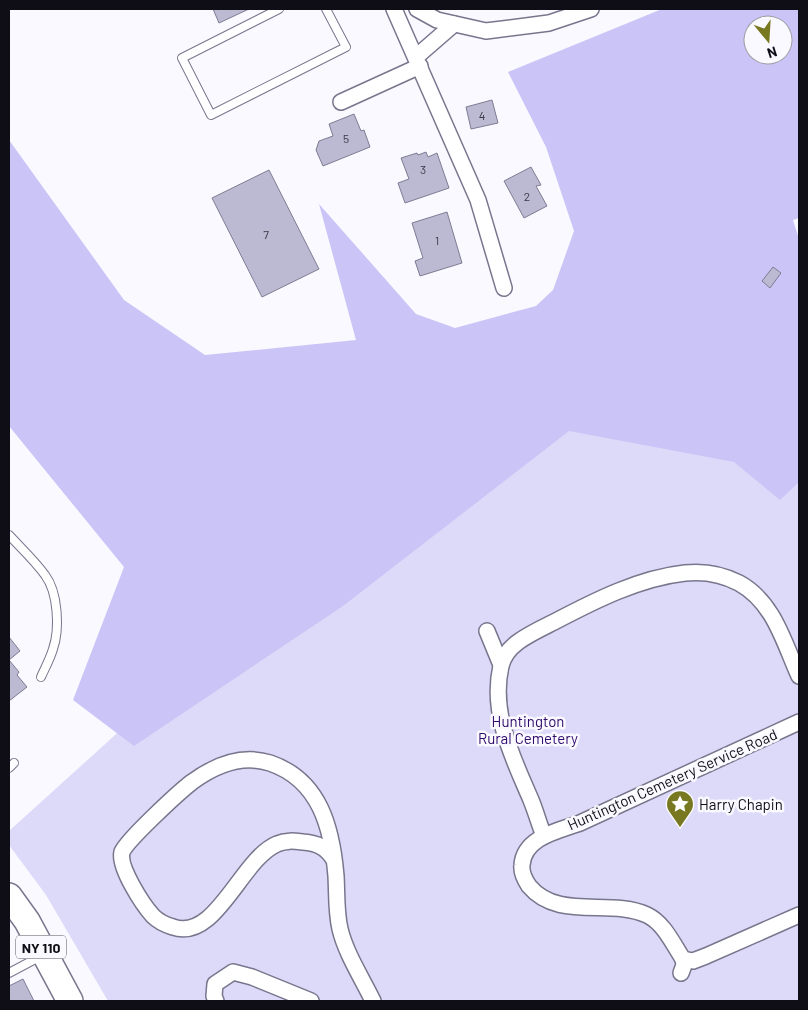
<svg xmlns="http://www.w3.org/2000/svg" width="808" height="1010" font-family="Barlow,sans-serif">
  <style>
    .green { fill: #dddaf9 }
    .forest { fill: #cac4f7; fill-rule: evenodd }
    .building { fill: #bcb9d2; stroke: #7e7c93 }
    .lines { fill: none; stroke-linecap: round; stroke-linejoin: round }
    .service-casing { stroke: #78768d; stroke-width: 10 }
    .minor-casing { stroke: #78768d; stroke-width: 18 }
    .primary-casing { stroke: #78768d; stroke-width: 28 }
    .service { stroke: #fff; stroke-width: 8 }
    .minor { stroke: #fff; stroke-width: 15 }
    .primary { stroke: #fff; stroke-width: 25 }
    .labels { text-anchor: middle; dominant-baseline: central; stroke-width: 5; stroke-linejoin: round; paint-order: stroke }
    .number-label { font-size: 12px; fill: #3a3945 }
    .shield { fill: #faf9ff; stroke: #56545c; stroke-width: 1 }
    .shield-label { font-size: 14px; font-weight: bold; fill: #0f0e16 }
    .park-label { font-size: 15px; fill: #2f0c6c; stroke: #faf9ff }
    .street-label { font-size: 15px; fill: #0f0e16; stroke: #faf9ff }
    .poi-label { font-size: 15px; fill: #0f0e16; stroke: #faf9ff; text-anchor: start }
  </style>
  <rect width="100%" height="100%" fill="#faf9ff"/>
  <polygon class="green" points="573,393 799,481 799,1001 108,1001 46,895 9,845 9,831 345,527"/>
  <path class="forest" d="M662,9H799V218L793,220L799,239V482L780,500L734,462L569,431L343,606L134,746L73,700L124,567L9,426V140L124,300L205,355L356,340L319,204L416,314L455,328L536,306L553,290L574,231L546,147L508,72ZM753,25H783V55H753Z"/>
  <g class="building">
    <polygon points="213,9 249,9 219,23"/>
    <polygon points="492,100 498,123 471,129 466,107"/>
    <polygon points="354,114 361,131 364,130 370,147 323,166 316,150 319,141 333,136 329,124"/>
    <polygon points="426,152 428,157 437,153 449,188 405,203 398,183 409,179 401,158 417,153 418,155"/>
    <polygon points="531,167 541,185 536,186 547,206 524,218 504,181"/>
    <polygon points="269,170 319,269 262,297 212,198"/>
    <polygon points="447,212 462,263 420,276 415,261 423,258 412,223"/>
    <polygon points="773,267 781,273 770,288 762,281"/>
    <polygon points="9,637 20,651 9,660"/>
    <polygon points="9,660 19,672 17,675 27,687 9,701"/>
    <polygon points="23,979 34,1001 9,1001 9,986"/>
  </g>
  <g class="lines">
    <g class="service-casing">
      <g id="service">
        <polyline points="279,9 182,58 211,115 346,47 326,9"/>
        <path d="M9,535C21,548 35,561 45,575C58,592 60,629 53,649C50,659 45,668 41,677"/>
        <polyline points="9,768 14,763"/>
        <polyline points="9,973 41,956"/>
      </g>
    </g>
    <g class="minor-casing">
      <g id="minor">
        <polyline points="394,9 478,200 504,288"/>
        <polyline points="417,9 437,20 486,31 549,23 591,9"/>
        <polyline points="416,57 454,24"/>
        <polyline points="341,102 420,66"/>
        <polyline points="487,631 501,665"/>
        <path d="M799,722L580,823C558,831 524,837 522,865C521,872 525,880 529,886C558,921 610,898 647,915C664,923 673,944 683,959L693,961L706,956L799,915"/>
        <path d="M544,836C539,824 536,812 531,800C513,758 490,713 501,666C503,657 510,648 518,642C529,634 542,628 554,622C594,601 639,578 685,573C704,571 722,574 739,583C774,602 784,643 799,676"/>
        <path d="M334,860C327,848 318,843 303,842C294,841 286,840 277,844C241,859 216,942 173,927C166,925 158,921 153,916C143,905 118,867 122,852C127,840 179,792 192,782C214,766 242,754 270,763C320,780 332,828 336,876C337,893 336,912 340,929C346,954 362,978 373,1001"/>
        <polyline points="681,973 684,965 683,959"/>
        <polyline points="216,1001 214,996 215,984 233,972 252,977 311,1001"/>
      </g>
    </g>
    <g class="primary-casing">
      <polyline id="primary" points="9,896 27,921 70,1001"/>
    </g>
    <use href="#service" class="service"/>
    <use href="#minor" class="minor"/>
    <use href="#primary" class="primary"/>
  </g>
  <defs>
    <g id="sight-pin" transform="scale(1.4375)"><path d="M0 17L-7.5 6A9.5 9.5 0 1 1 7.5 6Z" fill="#77781f" stroke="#faf9ff"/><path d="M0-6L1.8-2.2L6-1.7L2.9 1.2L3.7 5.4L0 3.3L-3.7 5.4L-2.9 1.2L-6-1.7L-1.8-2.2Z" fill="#fff"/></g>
  </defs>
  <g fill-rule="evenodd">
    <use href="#sight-pin" x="680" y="804"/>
  </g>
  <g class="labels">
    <g class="number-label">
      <text x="482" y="115">4</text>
      <text x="346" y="138">5</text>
      <text x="423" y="169">3</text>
      <text x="527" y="196">2</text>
      <text x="266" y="234">7</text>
      <text x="437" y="240">1</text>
    </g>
    <rect class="shield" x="16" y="935.5" width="50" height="23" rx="4"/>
    <g class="shield-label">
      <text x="41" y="947">NY 110</text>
    </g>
    <g class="park-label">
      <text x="528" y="721">Huntington<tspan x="528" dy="17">Rural Cemetery</tspan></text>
    </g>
    <g class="street-label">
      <text transform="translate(672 779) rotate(-24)">Huntington Cemetery Service Road</text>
    </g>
    <g class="poi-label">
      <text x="699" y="804">Harry Chapin</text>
    </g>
  </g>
  <rect width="808" height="1010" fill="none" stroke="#0f0e16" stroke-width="20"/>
  <g transform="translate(768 40) rotate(162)"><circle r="24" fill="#faf9ff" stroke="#9c9ba2"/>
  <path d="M0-4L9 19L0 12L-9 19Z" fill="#77781f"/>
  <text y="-8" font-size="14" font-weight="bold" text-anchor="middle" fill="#0f0e16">N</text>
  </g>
</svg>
